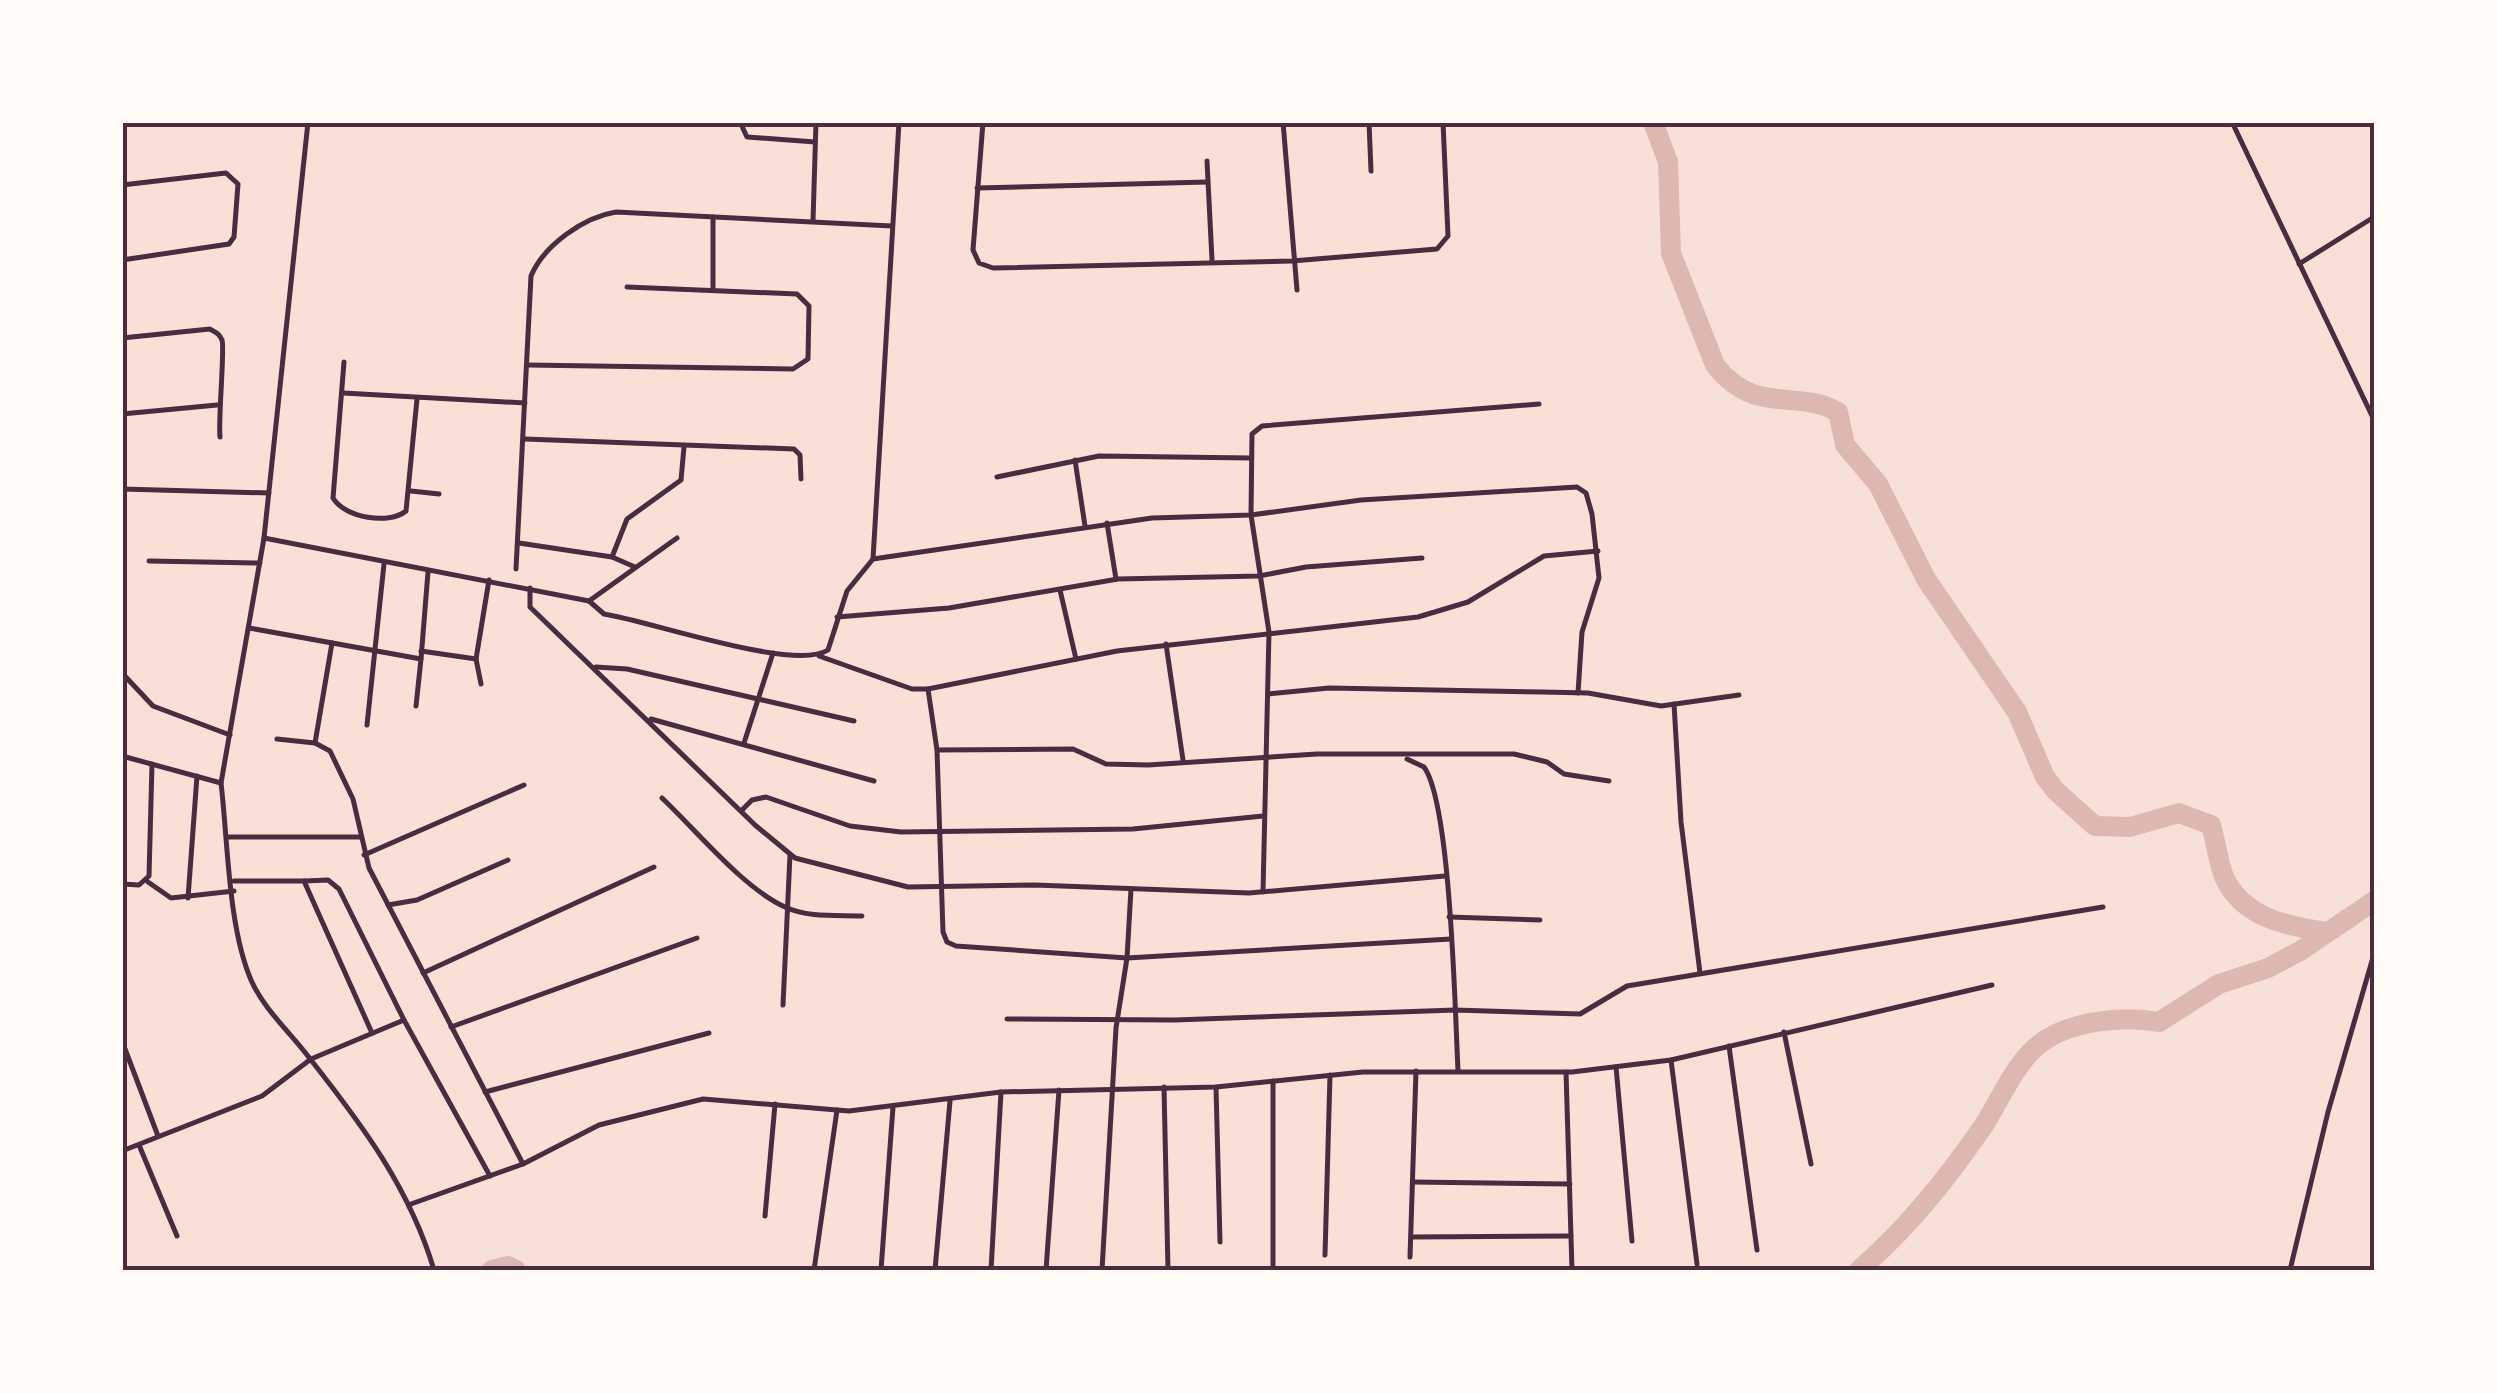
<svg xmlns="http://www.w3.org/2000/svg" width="2497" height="1393" font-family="Rubik,sans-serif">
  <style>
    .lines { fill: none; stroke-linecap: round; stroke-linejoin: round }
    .river { stroke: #dcb8b0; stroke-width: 20 }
    .minor { stroke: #4a2c40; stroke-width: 5 }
    .neatline { fill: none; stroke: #4a2c40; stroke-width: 4 }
  </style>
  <rect width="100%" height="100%" fill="#f7e1d7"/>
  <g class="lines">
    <g class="river">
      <path d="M1653,122L1668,162L1671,253L1715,365C1755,417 1798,388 1838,412L1845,445L1878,484L1926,579L2017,712L2045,777L2056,791L2095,826L2130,827L2179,813L2211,825C2216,842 2218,863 2225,879C2244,918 2287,926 2326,932"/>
      <polyline points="492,1270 508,1266 516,1270"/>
      <path d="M1859,1270C1908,1228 1947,1179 1984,1125C1999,1102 2014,1066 2035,1048C2064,1021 2122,1015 2159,1022L2219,984L2268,968L2300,951L2374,901"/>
    </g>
    <g class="minor">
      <path d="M308,122L264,538L221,783C228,842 228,926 251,980C264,1010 292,1034 311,1060C363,1126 410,1189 434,1270"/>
      <polyline points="740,122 747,137 815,142"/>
      <polyline points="983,122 973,250 979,263 993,268 1292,261 1437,249 1448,236 1443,122"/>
      <polyline points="1283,122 1297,290"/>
      <polyline points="1369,122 1371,171"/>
      <polyline points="2232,122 2374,420"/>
      <polyline points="1207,161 1212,260"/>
      <polyline points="122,185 226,173 238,184 234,237 229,244 122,260"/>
      <polyline points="977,188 1207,182"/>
      <polyline points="813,221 816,122"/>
      <polyline points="2299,264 2374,217"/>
      <polyline points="713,289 713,217"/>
      <path d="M122,338L210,329C216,333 219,333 222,340C225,348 218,418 220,437"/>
      <path d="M344,362L333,498C345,518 389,525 406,511L417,399"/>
      <polyline points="527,365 793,369 808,359 809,306 797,294 627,287"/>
      <polyline points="343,393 525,403"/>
      <polyline points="122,414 217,405"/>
      <polyline points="525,439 794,449 800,455 801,479"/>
      <polyline points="1075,460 1085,526"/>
      <polyline points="997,477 1099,456 1251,458"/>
      <polyline points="122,489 269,493"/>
      <polyline points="411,491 439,494"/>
      <polyline points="1107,523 1116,579"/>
      <path d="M264,538L589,601L604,614C650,621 794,672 828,650L847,591L873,559L1152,518L1251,515L1361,500L1577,487L1586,493L1592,514L1599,578L1582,632L1578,693"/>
      <polyline points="519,543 612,557 635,567"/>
      <polyline points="612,557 627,519 681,480 684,447"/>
      <polyline points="873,559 899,122"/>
      <polyline points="149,561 260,563"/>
      <path d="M516,569L531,276C544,245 584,217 616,212L892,226"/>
      <polyline points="530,588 530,607 755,825 795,858 908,887 1035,885 1249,893 1445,876"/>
      <polyline points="1060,590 1076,659"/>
      <polyline points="589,601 677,538"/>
      <polyline points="837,617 949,608 1118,579 1259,576 1306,567 1422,558"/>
      <polyline points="249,628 421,659 428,572"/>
      <polyline points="1166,644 1183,760"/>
      <polyline points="421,651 476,659"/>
      <polyline points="819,656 912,689 928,689 1117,651 1418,617 1468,602 1544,556 1598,551"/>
      <polyline points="596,667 627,669 854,721"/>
      <polyline points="122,673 153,706 230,735"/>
      <polyline points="481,684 476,659 489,580"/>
      <polyline points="928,689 937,750 943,932 947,942 956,946 1127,958 1451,939"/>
      <polyline points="1268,694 1329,688 1542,692 1588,693 1661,706 1739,695"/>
      <polyline points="1674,704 1681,822 1700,973"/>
      <polyline points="416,706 421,659"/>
      <polyline points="651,719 874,781"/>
      <polyline points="367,725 384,564"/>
      <polyline points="277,739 315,743 332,643"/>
      <polyline points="315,743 330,751 353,799 369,868 523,1164"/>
      <polyline points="744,743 773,653"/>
      <polyline points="937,750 1073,749 1106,764 1148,765 1317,754 1514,754 1547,762 1564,774 1609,781"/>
      <polyline points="122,756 221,783"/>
      <path d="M1407,759L1424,767C1451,804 1455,1014 1458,1070"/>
      <path d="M662,798C696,830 743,888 785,907C808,918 837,915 862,916"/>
      <polyline points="742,810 752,800 766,797 850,826 901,832 1133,829 1263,816"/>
      <polyline points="228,837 360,837"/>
      <polyline points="364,855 524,785"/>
      <polyline points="234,881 304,881 372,1033"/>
      <polyline points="304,881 328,880 339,889 404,1020"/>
      <polyline points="148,882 171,898 234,891"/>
      <polyline points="122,884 139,885 149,876 152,764"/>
      <polyline points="1263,892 1269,632 1251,515 1252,434 1262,426 1539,404"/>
      <polyline points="188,898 197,776"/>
      <polyline points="388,905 417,900 508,860"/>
      <polyline points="1449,917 1540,920"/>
      <polyline points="423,973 654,867"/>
      <polyline points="783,1005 790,855"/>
      <polyline points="1007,1019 1175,1020 1455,1010 1580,1014 1627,986 2103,907"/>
      <polyline points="451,1027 697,938"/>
      <polyline points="1784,1032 1811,1164"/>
      <polyline points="122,1041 158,1136"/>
      <polyline points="1729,1046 1757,1250"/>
      <polyline points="1671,1060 1697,1264"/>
      <polyline points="1616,1067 1632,1241"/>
      <polyline points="1566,1072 1572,1270"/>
      <polyline points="1164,1087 1168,1270"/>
      <polyline points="1216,1087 1220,1242"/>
      <polyline points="485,1092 709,1033"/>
      <polyline points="139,1145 177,1236"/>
      <polyline points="122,1151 262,1096 311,1059 404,1020 490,1176"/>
      <polyline points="1413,1182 1570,1184"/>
      <polyline points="411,1204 523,1164 599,1125 703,1099 849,1111 1001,1092 1216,1087 1363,1072 1572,1072 1671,1060 1992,985"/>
      <polyline points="765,1216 775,1104"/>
      <polyline points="122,1225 124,1229"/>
      <polyline points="1411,1237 1571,1236"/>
      <polyline points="1325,1255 1330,1075"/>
      <polyline points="1410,1257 1416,1071"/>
      <polyline points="814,1270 837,1110"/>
      <polyline points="881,1270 893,1107"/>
      <polyline points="935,1270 950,1101"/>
      <polyline points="991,1270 1001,1092"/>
      <polyline points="1046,1270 1059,1090"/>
      <polyline points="1102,1270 1116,1028 1127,958 1131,889"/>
      <polyline points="1273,1270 1273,1081"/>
      <polyline points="2290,1270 2328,1112 2374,954"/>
    </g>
  </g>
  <rect width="2497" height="1393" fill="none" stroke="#fffaf5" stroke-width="250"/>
  <rect x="125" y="125" width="2247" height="1143" class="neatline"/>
</svg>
